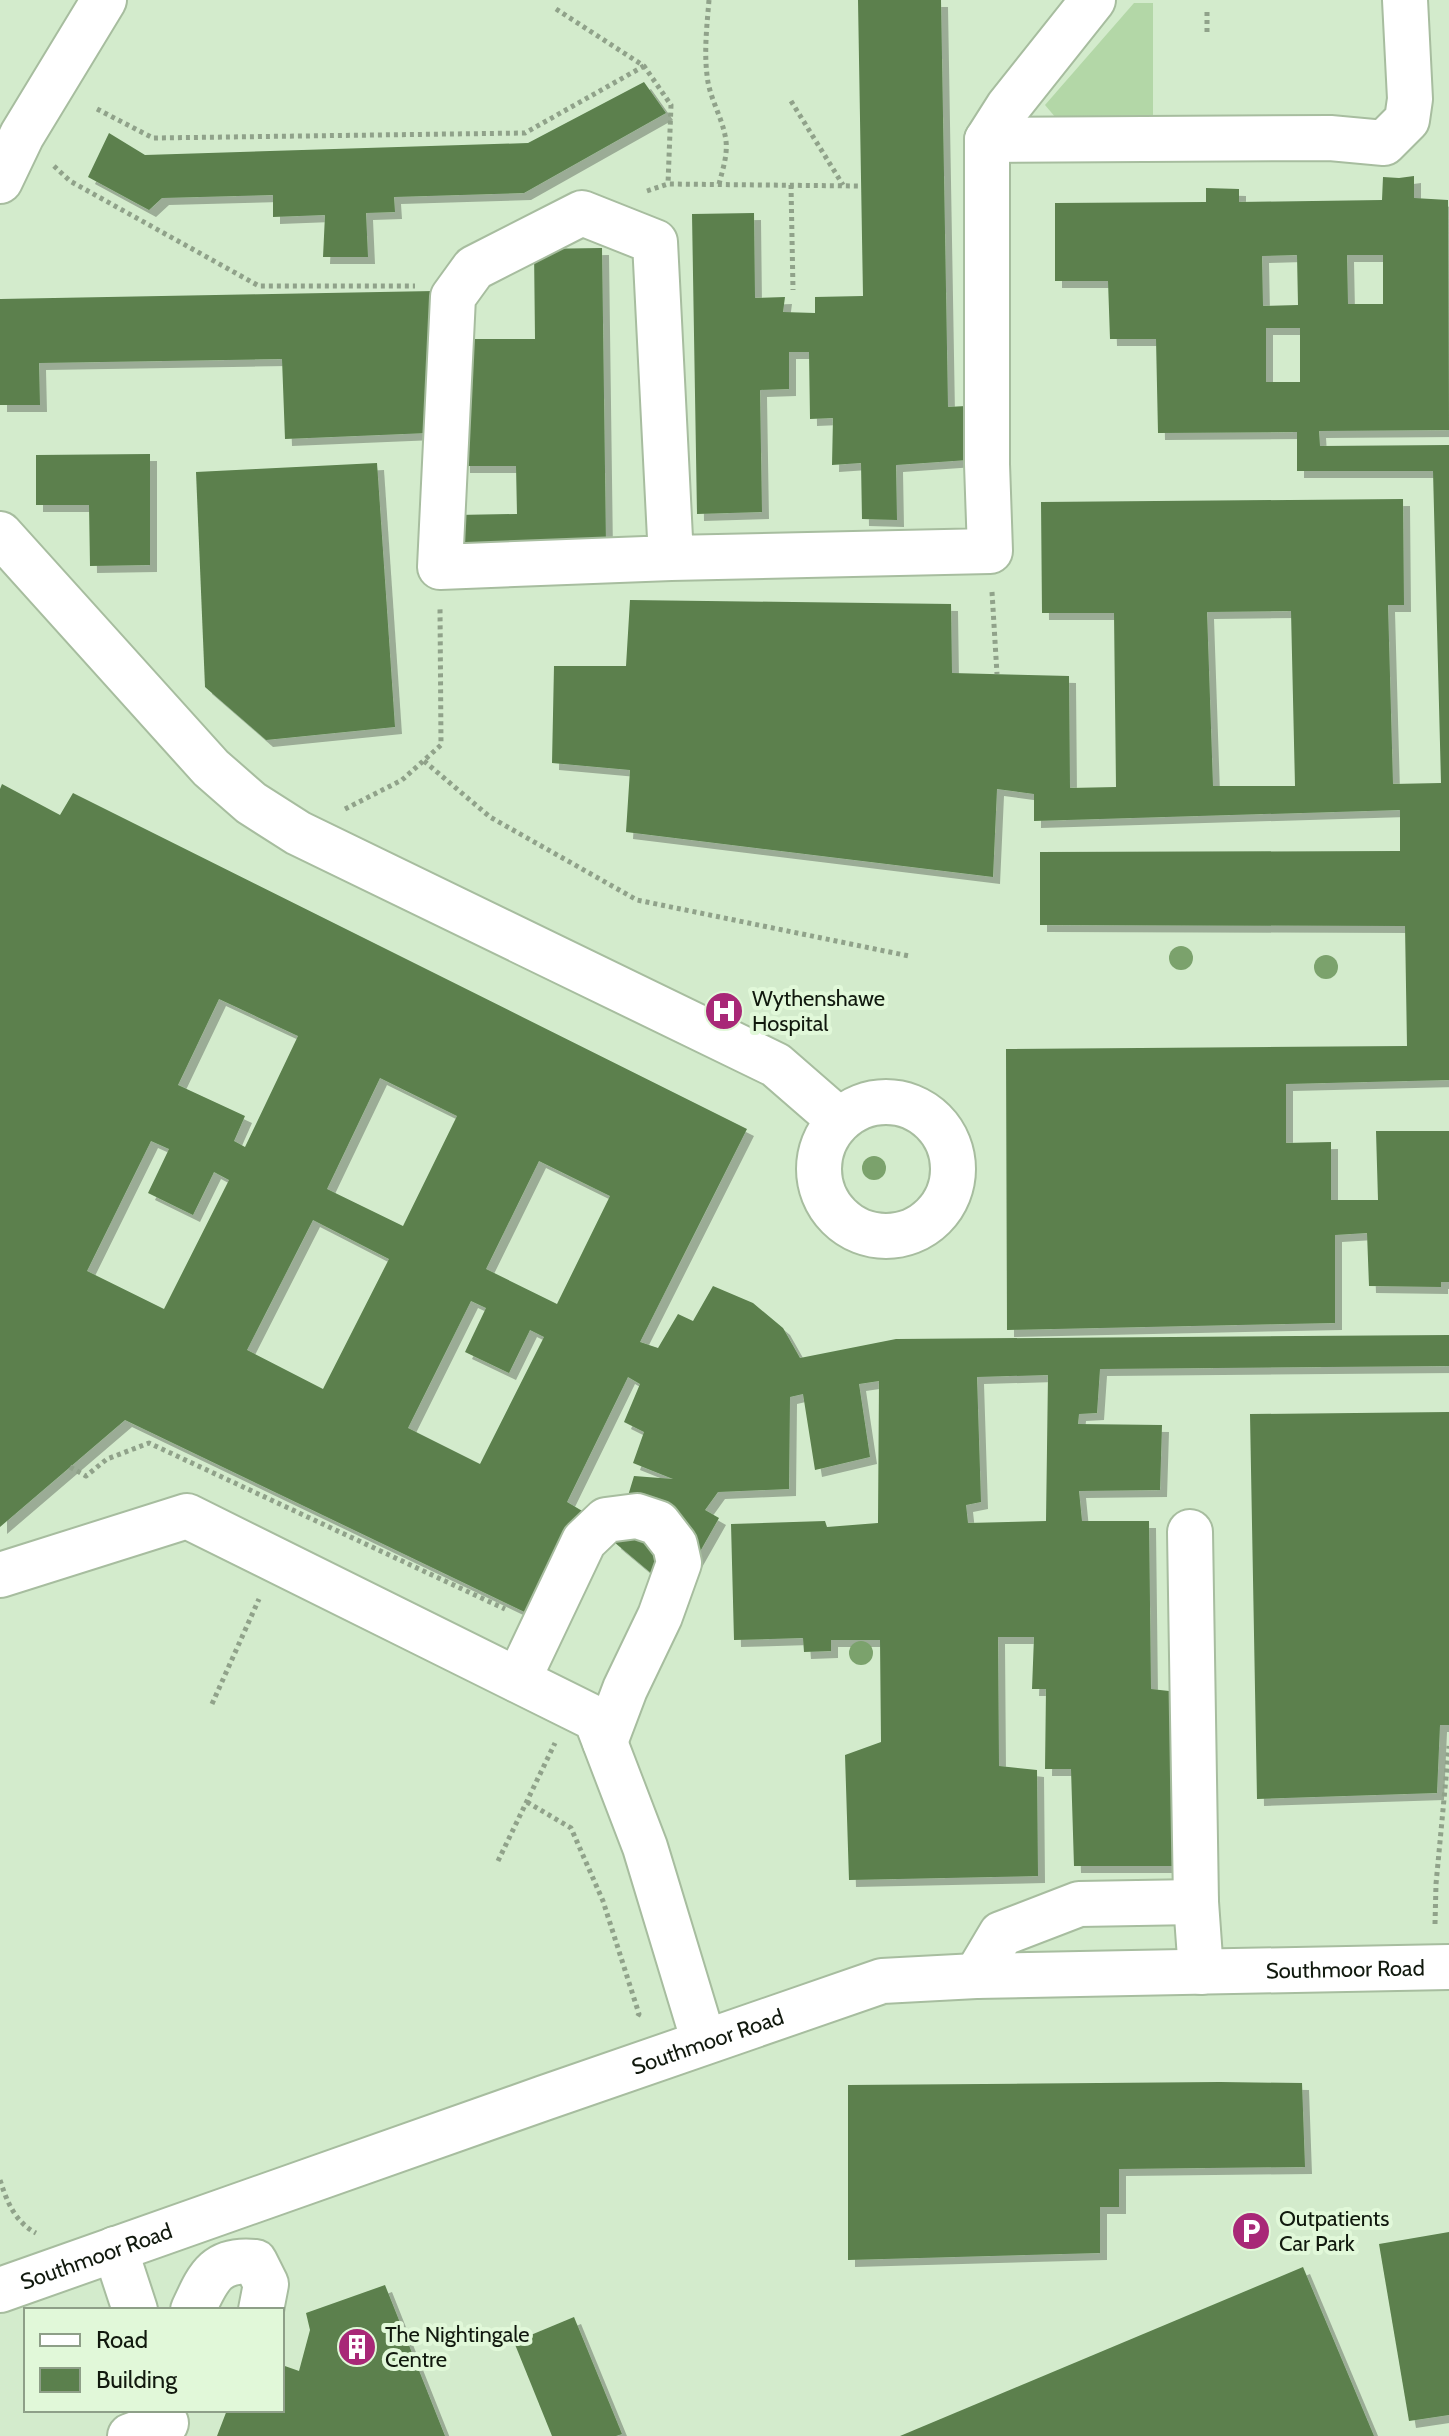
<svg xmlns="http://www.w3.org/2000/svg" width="1449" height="2436" font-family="Cabin,sans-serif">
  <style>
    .green { fill: #b3d7a7 }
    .building { fill: #5b804d; fill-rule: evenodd; filter: url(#shadow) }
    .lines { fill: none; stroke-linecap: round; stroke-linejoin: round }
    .minor-casing { stroke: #a7bd9f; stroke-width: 48 }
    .path { stroke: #90a28a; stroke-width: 5; stroke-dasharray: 4 4; stroke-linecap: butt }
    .minor { stroke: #fff; stroke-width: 44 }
    .tree { fill: #7ba26c }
    .labels { text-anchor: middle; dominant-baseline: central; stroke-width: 8; stroke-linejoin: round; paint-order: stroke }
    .poi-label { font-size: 22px; fill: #11190e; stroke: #e1f8d9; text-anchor: start }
    .street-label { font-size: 22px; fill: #11190e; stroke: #e1f8d9 }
  </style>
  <defs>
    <filter id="shadow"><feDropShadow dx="7" dy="7" stdDeviation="0" flood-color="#0004"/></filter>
  </defs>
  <rect width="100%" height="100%" fill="#d3ebcc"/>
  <polygon class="green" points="1134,3 1153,3 1153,115 1056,118 1045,105"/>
  <g class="building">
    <polygon points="858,0 941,0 948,407 966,406 968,460 896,465 897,520 862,519 861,463 832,465 833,418 810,419 809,352 789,352 789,389 760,390 762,512 697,514 692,214 754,213 755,298 785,297 783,312 815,313 815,297 863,296"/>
    <polygon points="644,82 666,113 524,193 394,197 395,212 366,213 368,257 323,257 325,215 273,217 273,195 162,198 149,210 88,177 109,133 145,155 528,143"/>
    <path d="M1414,176V198L1448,200L1449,430L1319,431L1320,446L1449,445V1080L1286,1084V1143L1331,1142V1200H1378L1376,1131H1449V1282H1441V1287L1369,1286L1367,1233L1335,1235V1323L1007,1330L1006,1049L1407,1046L1405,926L1040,925V852L1400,851V810L1034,821V794L997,789L993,877L626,832L630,770L552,763L554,666H626L630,600L951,604L952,673L1069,676L1070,788L1116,787L1114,613H1042L1041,502L1403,499L1404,605H1388L1393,784L1441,783L1433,471H1297V432L1158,433L1156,339H1110L1108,281H1055V203L1206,202V188L1239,189V202L1382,200L1383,177L1399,178ZM1297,255L1298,305L1263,306L1262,256ZM1347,255H1383V304H1348ZM1266,328H1300V382H1266ZM1291,611L1295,786H1213L1207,612Z"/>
    <polygon points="602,248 606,546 456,547 456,515 517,514 516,466 463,466 461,339 535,339 534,249"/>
    <polygon points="434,291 428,433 285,439 282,359 39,363 40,405 0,405 0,299"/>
    <polygon points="150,454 150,565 90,566 89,505 36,505 36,455"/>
    <polygon points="377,463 395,727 266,740 205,687 196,472"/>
    <path d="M2,784L60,815L73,793L747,1129L640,1342L658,1348L678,1314L693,1321L713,1286L753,1303L783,1328L800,1358L896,1339L1449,1335V1366L1100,1369L1097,1413L1079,1414L1078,1424L1162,1425L1160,1490L1079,1491L1082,1521H1149L1151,1689L1169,1691L1176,1866H1074L1071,1769H1045L1046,1689H1032L1034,1637H998L999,1766L1037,1770L1038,1876L849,1880L845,1755L881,1742L880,1640H831V1651L804,1652L803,1638L734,1640L731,1524L825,1521L827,1527L878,1523L879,1381L859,1384L870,1457L815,1470L803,1394L790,1397L789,1489L718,1492L705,1510L719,1518L676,1594L614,1542L634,1476L673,1479L633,1463L644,1432L624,1422L640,1384L628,1377L567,1502L584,1512L535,1617L125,1420L0,1527V789ZM219,999L298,1036L245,1147L234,1141L245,1116L178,1085ZM380,1078L457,1116L403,1226L327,1189ZM151,1141L169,1149L148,1193L193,1215L214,1172L229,1180L164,1309L87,1271ZM539,1161L610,1196L557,1304L486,1269ZM313,1220L389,1259L323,1389L247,1350ZM471,1301L486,1308L465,1352L509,1373L530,1330L544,1337L480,1464L408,1428ZM1048,1375L1046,1521L968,1523L966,1505L981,1502L977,1377Z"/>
    <polygon points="1449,1412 1449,1725 1440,1725 1437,1793 1257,1799 1250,1414"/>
    <polygon points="1220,2082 1302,2083 1305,2167 1119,2169 1119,2207 1100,2207 1100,2253 848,2260 848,2085"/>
    <polygon points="1449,2232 1449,2415 1409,2421 1379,2244"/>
    <polygon points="1303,2267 1374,2436 900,2436"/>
    <polygon points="385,2285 445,2436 217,2436 227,2410 282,2410 282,2365 299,2371 310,2330 306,2313"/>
    <polygon points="574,2317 622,2434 616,2436 552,2436 514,2342"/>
  </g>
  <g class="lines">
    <g class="minor-casing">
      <g id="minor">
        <polyline points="987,140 1330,138 1384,143 1407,120 1410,99 1405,0"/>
        <polyline points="0,181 22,135 104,0"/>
        <polyline points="0,534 211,768 251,803 298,833 776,1065 838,1119"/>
        <polyline points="671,558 440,567 453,297 474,268 582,213 655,242 671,558 990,551 987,464 987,140 1008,107 1093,0"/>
        <circle cx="886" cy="1169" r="67"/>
        <polyline points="1190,1532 1196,1902 1201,1972"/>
        <polyline points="0,1575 187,1516 596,1719 645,1847 704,2042"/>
        <polyline points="518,1680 584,1541 606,1520 637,1516 658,1523 675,1545 679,1563 660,1616 625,1689 605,1742"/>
        <polyline points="976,1976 1001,1934 1079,1904 1196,1902"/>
        <polyline points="115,2249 135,2310"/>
        <path id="s1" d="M0,2290L544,2098L882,1981L976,1976L1449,1967"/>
        <path d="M193,2310C208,2278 215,2258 255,2262L266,2284L261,2310"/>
        <polyline points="130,2436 166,2423"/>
      </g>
    </g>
    <g class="path">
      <path d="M709,0C707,25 704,50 707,75C709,97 721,115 725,135C729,152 723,168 719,184"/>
      <polyline points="556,9 644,66 671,105 668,184"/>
      <polyline points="1207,12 1207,36"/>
      <polyline points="791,101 843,185"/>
      <polyline points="97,109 153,138 525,133 644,66"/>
      <polyline points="54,166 70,181 259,286 415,286"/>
      <polyline points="791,185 793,290"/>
      <polyline points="647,191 668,184 861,186"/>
      <polyline points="992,592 997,674"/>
      <polyline points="424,761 490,817 637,900 909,956"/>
      <polyline points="345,809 402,780 441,745 440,607"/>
      <polyline points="70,1467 86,1476 107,1459 149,1443 505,1609"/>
      <polyline points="212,1704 259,1599"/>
      <polyline points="527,1802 571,1828 603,1901 639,2014 636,2019"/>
      <polyline points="498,1861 555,1743"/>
      <polyline points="1435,1924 1436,1884 1449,1746"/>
      <path d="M0,2180C7,2202 15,2222 36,2233"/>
    </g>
    <use href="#minor" class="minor"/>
  </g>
  <g class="tree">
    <circle cx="1181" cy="958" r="12"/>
    <circle cx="1326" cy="967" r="12"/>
    <circle cx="874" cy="1168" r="12"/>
    <circle cx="861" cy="1653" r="12"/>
  </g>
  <defs>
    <g id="hospital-disc" transform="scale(2)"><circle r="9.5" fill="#a82877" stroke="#e1f8d9"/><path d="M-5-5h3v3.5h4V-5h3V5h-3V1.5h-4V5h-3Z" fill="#fff"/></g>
    <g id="parking-disc" transform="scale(2)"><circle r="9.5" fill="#a82877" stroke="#e1f8d9"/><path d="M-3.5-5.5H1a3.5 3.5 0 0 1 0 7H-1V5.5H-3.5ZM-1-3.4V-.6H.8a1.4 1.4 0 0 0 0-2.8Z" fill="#fff"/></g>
    <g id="building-disc" transform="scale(2)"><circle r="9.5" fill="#a82877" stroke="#e1f8d9"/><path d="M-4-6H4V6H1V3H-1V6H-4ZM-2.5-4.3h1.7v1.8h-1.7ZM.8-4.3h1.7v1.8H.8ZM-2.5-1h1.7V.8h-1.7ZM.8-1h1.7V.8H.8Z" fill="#fff"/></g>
  </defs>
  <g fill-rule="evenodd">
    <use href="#hospital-disc" x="724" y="1011"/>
    <use href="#parking-disc" x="1251" y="2231"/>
    <use href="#building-disc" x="357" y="2347"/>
  </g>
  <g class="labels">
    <g class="poi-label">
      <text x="752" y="998">Wythenshawe<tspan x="752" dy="25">Hospital</tspan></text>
      <text x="1279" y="2218">Outpatients<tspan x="1279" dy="25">Car Park</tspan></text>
      <text x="385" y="2334">The Nightingale<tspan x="385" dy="25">Centre</tspan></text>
    </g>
    <g class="street-label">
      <text stroke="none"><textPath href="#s1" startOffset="1398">Southmoor Road</textPath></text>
      <text stroke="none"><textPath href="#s1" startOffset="750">Southmoor Road</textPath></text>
      <text stroke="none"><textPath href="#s1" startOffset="102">Southmoor Road</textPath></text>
    </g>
  </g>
  <rect x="24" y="2308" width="260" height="104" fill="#e1f8d9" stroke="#8e9f88" stroke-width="2"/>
  <rect x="40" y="2334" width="40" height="12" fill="#ffffff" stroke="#8e9f88" stroke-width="2"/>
  <text x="96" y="2348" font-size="24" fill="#11190e">Road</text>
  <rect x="40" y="2368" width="40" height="24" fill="#5b804d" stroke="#8e9f88" stroke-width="2"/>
  <text x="96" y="2388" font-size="24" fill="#11190e">Building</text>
</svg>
